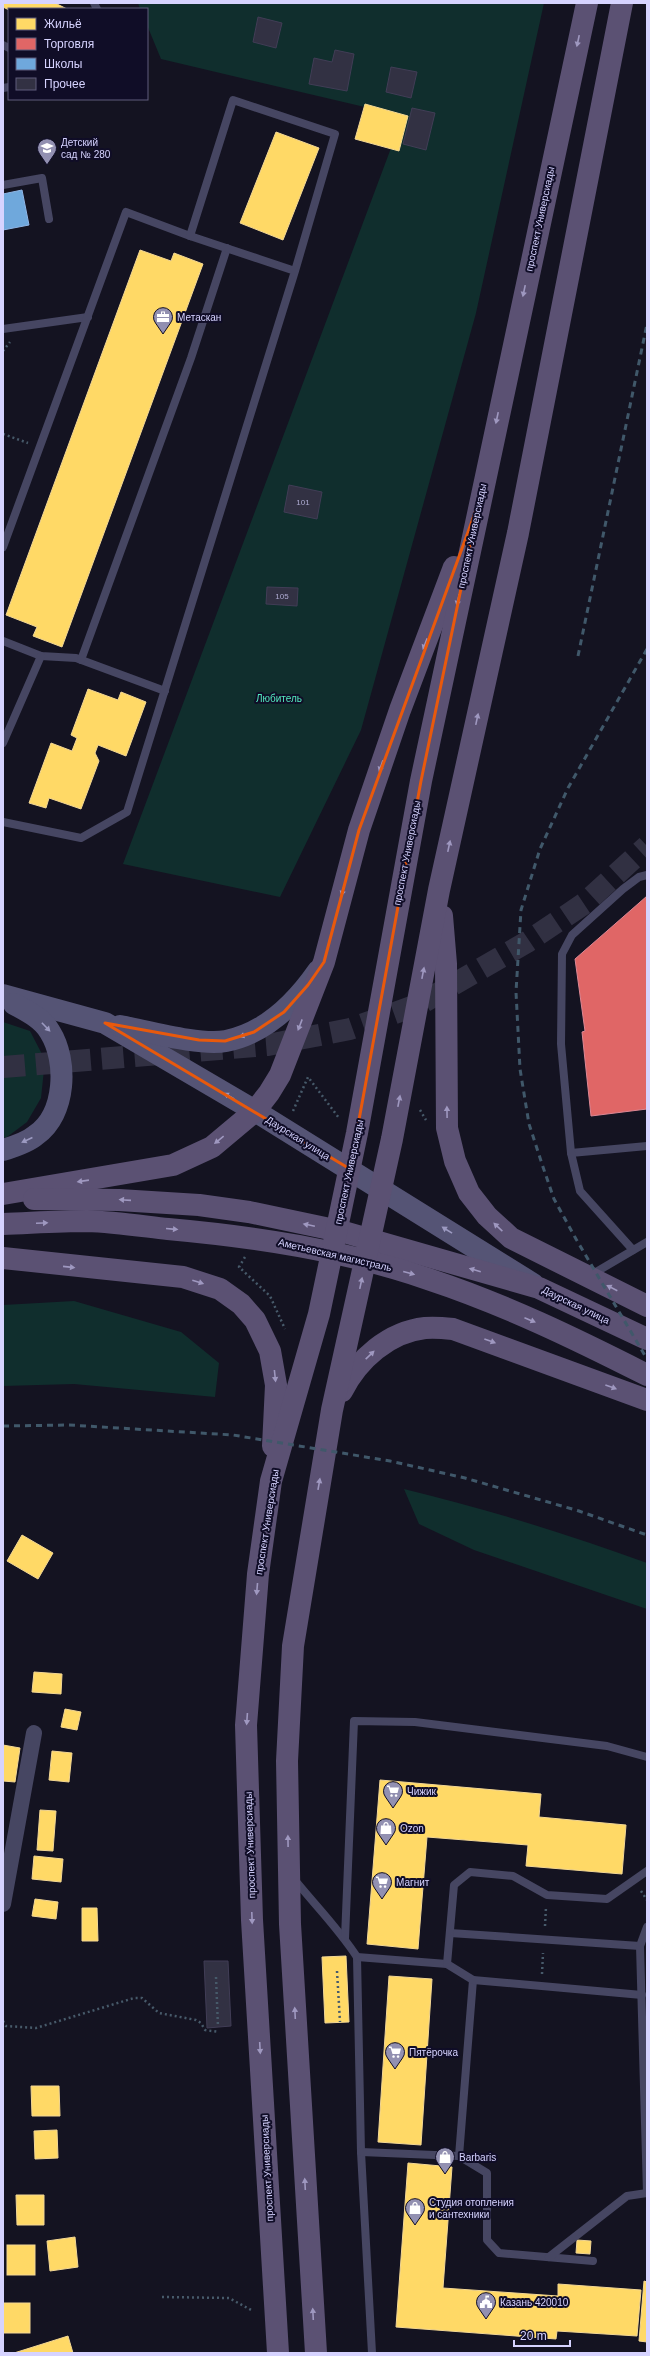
<svg xmlns="http://www.w3.org/2000/svg" width="650" height="2356" font-family="Helvetica,sans-serif">
  <style>
    .green { fill: #102e2d }
    .homes { fill: #ffd966; stroke: #f3d794 }
    .shops { fill: #e06666; stroke: #dd8794 }
    .schools { fill: #6fa8dc; stroke: #8eb5e6 }
    .building { fill: #323143; stroke: #413d56 }
    .lines { fill: none; stroke-linecap: round; stroke-linejoin: round }
    .secondary-tunnel { stroke: #313042; stroke-width: 22; stroke-dasharray: 22 11; stroke-linecap: butt }
    .path { stroke: #475a6a; stroke-width: 2.5; stroke-dasharray: 2 3; stroke-linecap: butt }
    .lane { stroke: #464662; stroke-width: 8 }
    .street { stroke: #464662; stroke-width: 16 }
    .secondary { stroke: #555475; stroke-width: 22 }
    .primary { stroke: #5b5173; stroke-width: 22 }
    .rail { stroke: #40586a; stroke-width: 3; stroke-dasharray: 6 5; stroke-linecap: butt }
    .oneway { fill: #9f98c0 }
    .oneway2 { fill: #9c9ac1 }
    .marked { fill: none; stroke: #e8590c; stroke-width: 3; stroke-linejoin: round }
    .labels { text-anchor: middle; dominant-baseline: central; stroke-width: 4; stroke-linejoin: round; paint-order: stroke }
    .number-label { font-size: 8px; fill: #adaad0 }
    .poi-label { font-size: 10px; fill: #d6d3ff; stroke: #100d27; text-anchor: start }
    .street-label { font-size: 10px; fill: #d6d3ff; stroke: #100d27 }
    .park-label { font-size: 10px; fill: #53ebbf; stroke: #100d27 }
  </style>
  <rect width="100%" height="100%" fill="#141321"/>
  <g class="green">
    <polygon points="138,3 544,3 476,313 361,730 280,897 123,864 403,116 161,59 147,25 147,9 140,9"/>
    <polygon points="3,1022 30,1031 45,1060 41,1098 27,1122 7,1137 3,1138"/>
    <polygon points="74,1301 181,1332 219,1363 215,1397 74,1384 3,1386 3,1305"/>
    <path d="M404,1489C487,1509 567,1534 647,1563V1609L474,1550L419,1524Z"/>
  </g>
  <g class="homes">
    <polygon points="3,3 55,3 67,9 9,10 3,7"/>
    <polygon points="365,104 408,116 399,151 355,139"/>
    <polygon points="276,132 319,148 283,240 240,223"/>
    <polygon points="140,250 171,261 174,253 203,264 62,647 33,636 37,627 6,615"/>
    <polygon points="88,689 118,700 121,692 146,702 126,756 98,745 95,753 99,761 81,809 49,798 46,808 29,803 51,743 72,751 77,738 71,735"/>
    <polygon points="22,1535 53,1553 38,1579 7,1561"/>
    <polygon points="34,1672 62,1674 61,1694 32,1692"/>
    <polygon points="65,1709 81,1712 77,1730 61,1727"/>
    <polygon points="3,1745 20,1748 15,1782 3,1781"/>
    <polygon points="52,1751 72,1753 69,1782 49,1780"/>
    <polygon points="380,1780 541,1794 539,1817 626,1825 622,1874 526,1866 528,1845 427,1837 418,1949 367,1944"/>
    <polygon points="40,1810 56,1811 53,1851 37,1850"/>
    <polygon points="34,1856 63,1859 61,1882 32,1879"/>
    <polygon points="35,1899 58,1902 56,1919 32,1916"/>
    <polygon points="82,1908 97,1908 98,1941 82,1941"/>
    <polygon points="346,1956 349,2022 325,2023 322,1957"/>
    <polygon points="389,1976 432,1979 421,2145 378,2142"/>
    <polygon points="31,2086 59,2086 60,2116 32,2116"/>
    <polygon points="57,2130 58,2158 35,2159 34,2131"/>
    <polygon points="408,2163 452,2167 443,2288 558,2296 558,2284 641,2290 637,2336 557,2331 556,2339 396,2327"/>
    <polygon points="16,2195 44,2195 44,2225 17,2225"/>
    <polygon points="75,2237 78,2267 50,2271 47,2241"/>
    <polygon points="577,2240 591,2241 590,2254 576,2253"/>
    <rect x="7" y="2245" width="28" height="30"/>
    <polygon points="644,2281 647,2282 647,2342 639,2341"/>
    <rect x="3" y="2303" width="27" height="30"/>
    <polygon points="68,2336 73,2353 14,2353"/>
  </g>
  <polygon class="shops" points="647,896 647,1109 591,1116 582,1032 585,1031 575,959"/>
  <polygon class="schools" points="22,190 29,225 3,230 3,194"/>
  <g class="building">
    <polygon points="258,17 282,23 276,48 253,42"/>
    <polygon points="335,50 354,54 347,91 309,84 314,58 332,62"/>
    <polygon points="391,67 417,72 411,98 386,92"/>
    <polygon points="412,108 435,113 426,150 403,144"/>
    <polygon points="289,485 322,492 317,519 284,512"/>
    <polygon points="267,587 298,588 297,606 266,604"/>
    <polygon points="204,1961 228,1961 231,2026 207,2028"/>
  </g>
  <g class="lines">
    <polyline class="secondary-tunnel" points="3,1067 268,1045 350,1029 420,1004 527,942 585,903 647,846"/>
    <g class="path">
      <polyline points="3,351 10,342"/>
      <polyline points="3,434 28,443"/>
      <polyline points="420,1110 426,1120"/>
      <polyline points="293,1111 308,1077 339,1118"/>
      <polyline points="245,1257 239,1267 270,1296 285,1329"/>
      <polyline points="641,1891 647,1900"/>
      <polyline points="545,1926 546,1907"/>
      <polyline points="337,1971 340,2022"/>
      <polyline points="542,1974 543,1953"/>
      <polyline points="216,1977 218,2027"/>
      <polyline points="3,2021 6,2026 36,2028 134,1998 142,1998 159,2013 196,2020 201,2023 205,2030 219,2032"/>
      <polyline points="162,2297 229,2298 253,2311"/>
    </g>
    <g class="lane">
      <polyline points="94,3 97,9"/>
      <polyline points="3,45 9,48"/>
      <polyline points="3,88 9,87"/>
      <polyline points="3,185 42,178 49,219"/>
      <polyline points="3,329 88,317"/>
      <polyline points="3,547 126,212 190,236"/>
      <polyline points="3,641 41,656 76,658 165,691"/>
      <polyline points="81,660 191,358 227,248"/>
      <polyline points="3,743 41,656"/>
      <polyline points="3,822 81,838 127,812 295,271 335,134 233,100 190,236 295,271"/>
      <polyline points="571,1153 647,1146"/>
      <polyline points="633,1250 580,1191 571,1153 561,1044 562,954 572,935 623,889 639,877 647,875"/>
      <polyline points="591,1275 647,1242"/>
      <path d="M294,1879C315,1905 339,1929 357,1957L361,2152L372,2353"/>
      <polyline points="450,1933 640,1946"/>
      <polyline points="345,1938 354,1721 415,1722 607,1746 647,1757"/>
      <polyline points="357,1957 447,1964 473,1980 459,2156"/>
      <polyline points="447,1964 454,1885 470,1872 513,1876 547,1895 607,1899 647,1871"/>
      <polyline points="473,1980 642,1995"/>
      <polyline points="361,2152 459,2156 487,2173 487,2240 499,2253 593,2261"/>
      <polyline points="647,2193 640,1946 647,1927"/>
      <polyline points="549,2257 627,2196 647,2193"/>
    </g>
    <polyline class="street" points="3,1904 34,1733"/>
    <g class="secondary">
      <polyline points="3,995 105,1023 255,1111 533,1284"/>
      <path d="M120,1026C147,1031 200,1046 226,1041C266,1033 295,1004 318,971"/>
      <path d="M3,1150C13,1147 28,1142 36,1135C66,1114 68,1061 50,1032C43,1019 27,1011 14,1004"/>
    </g>
    <g class="primary">
      <polyline points="442,916 446,964 447,1128 455,1161 469,1193 487,1216 511,1238 647,1306"/>
      <polyline points="3,1194 173,1165 212,1147 255,1111 269,1093 280,1075 324,962 359,830 400,710 454,567"/>
      <polyline points="34,1199 119,1200 199,1205 249,1212 344,1232 539,1288 647,1339"/>
      <path d="M3,1224C31,1223 59,1221 87,1221C114,1222 141,1226 168,1229C256,1237 344,1250 428,1279C504,1304 576,1339 647,1375"/>
      <polyline points="3,1258 183,1277 220,1289 241,1304 255,1320 270,1351 276,1385 273,1446"/>
      <path d="M342,1391C358,1359 389,1332 425,1328C434,1327 444,1328 453,1329L647,1400"/>
      <polyline points="278,2353 252,1920 246,1725 258,1574 271,1481 319,1314 357,1133 421,781 587,3"/>
      <polyline points="316,2353 290,1924 287,1761 293,1646 332,1410 392,1139 439,890 518,533 622,3"/>
    </g>
    <g class="rail">
      <polyline points="647,649 568,788 540,849 521,910 516,992 520,1069 529,1124 543,1167 554,1199 576,1239 647,1359"/>
      <polyline points="578,656 647,324"/>
      <polyline points="3,1426 69,1425 233,1435 390,1461 465,1478 579,1511 647,1535"/>
    </g>
  </g>
  <defs><path id="oneway-solid" d="M-6-.8H1V-3.2L6.5 0L1 3.2V.8H-6Z"/></defs>
  <g class="oneway">
    <use href="#oneway-solid" transform="translate(578 41) rotate(102)"/>
    <use href="#oneway-solid" transform="translate(524 291) rotate(102)"/>
    <use href="#oneway-solid" transform="translate(497 418) rotate(102)"/>
    <use href="#oneway-solid" transform="translate(458 600) rotate(102)"/>
    <use href="#oneway-solid" transform="translate(425 644) rotate(111)"/>
    <use href="#oneway-solid" transform="translate(477 719) rotate(-78)"/>
    <use href="#oneway-solid" transform="translate(381 766) rotate(109)"/>
    <use href="#oneway-solid" transform="translate(449 846) rotate(-78)"/>
    <use href="#oneway-solid" transform="translate(343 890) rotate(105)"/>
    <use href="#oneway-solid" transform="translate(423 973) rotate(-79)"/>
    <use href="#oneway-solid" transform="translate(300 1025) rotate(111)"/>
    <use href="#oneway-solid" transform="translate(399 1101) rotate(-79)"/>
    <use href="#oneway-solid" transform="translate(447 1112) rotate(-91)"/>
    <use href="#oneway-solid" transform="translate(219 1140) rotate(141)"/>
    <use href="#oneway-solid" transform="translate(83 1181) rotate(172)"/>
    <use href="#oneway-solid" transform="translate(125 1200) rotate(-176)"/>
    <use href="#oneway-solid" transform="translate(42 1223) rotate(-2)"/>
    <use href="#oneway-solid" transform="translate(309 1225) rotate(-168)"/>
    <use href="#oneway-solid" transform="translate(498 1227) rotate(-137)"/>
    <use href="#oneway-solid" transform="translate(172 1229) rotate(5)"/>
    <use href="#oneway-solid" transform="translate(69 1267) rotate(6)"/>
    <use href="#oneway-solid" transform="translate(475 1270) rotate(-164)"/>
    <use href="#oneway-solid" transform="translate(409 1273) rotate(15)"/>
    <use href="#oneway-solid" transform="translate(198 1282) rotate(18)"/>
    <use href="#oneway-solid" transform="translate(361 1283) rotate(-78)"/>
    <use href="#oneway-solid" transform="translate(612 1288) rotate(-153)"/>
    <use href="#oneway-solid" transform="translate(530 1320) rotate(23)"/>
    <use href="#oneway-solid" transform="translate(490 1341) rotate(20)"/>
    <use href="#oneway-solid" transform="translate(370 1355) rotate(-44)"/>
    <use href="#oneway-solid" transform="translate(275 1376) rotate(84)"/>
    <use href="#oneway-solid" transform="translate(611 1387) rotate(20)"/>
    <use href="#oneway-solid" transform="translate(319 1484) rotate(-80)"/>
    <use href="#oneway-solid" transform="translate(257 1589) rotate(95)"/>
    <use href="#oneway-solid" transform="translate(247 1719) rotate(94)"/>
    <use href="#oneway-solid" transform="translate(288 1841) rotate(-91)"/>
    <use href="#oneway-solid" transform="translate(252 1918) rotate(88)"/>
    <use href="#oneway-solid" transform="translate(295 2013) rotate(-93)"/>
    <use href="#oneway-solid" transform="translate(260 2048) rotate(87)"/>
    <use href="#oneway-solid" transform="translate(305 2184) rotate(-93)"/>
    <use href="#oneway-solid" transform="translate(313 2314) rotate(-93)"/>
  </g>
  <g class="oneway2">
    <use href="#oneway-solid" transform="translate(46 1027) rotate(46)"/>
    <use href="#oneway-solid" transform="translate(245 1035) rotate(162)"/>
    <use href="#oneway-solid" transform="translate(229 1096) rotate(-150)"/>
    <use href="#oneway-solid" transform="translate(27 1140) rotate(155)"/>
    <use href="#oneway-solid" transform="translate(447 1230) rotate(-148)"/>
  </g>
  <path class="marked" d="M479,502L421,781L350,1169L105,1023L199,1040L225,1041L254,1032L284,1012L308,985L324,962L359,830Z"/>
  <defs>
    <g id="school-pin" transform="scale(1)"><path d="M0 17L-7.5 6A9.5 9.5 0 1 1 7.5 6Z" fill="#9290b1" stroke="#100d27"/><path d="M0-5L7-2L0 1L-7-2ZM-4 1L0 2.5L4 1V4Q0 6-4 4Z" fill="#fff"/></g>
    <g id="office-pin" transform="scale(1)"><path d="M0 17L-7.5 6A9.5 9.5 0 1 1 7.5 6Z" fill="#9290b1" stroke="#100d27"/><path d="M-6-3h4V-5.5h4V-3h4V5H-6ZM-1-4.5V-3h2v-1.5ZM-6 0V1H6V0Z" fill="#fff"/></g>
    <g id="supermarket-pin" transform="scale(1)"><path d="M0 17L-7.5 6A9.5 9.5 0 1 1 7.5 6Z" fill="#9290b1" stroke="#100d27"/><path d="M-6-5.5h2.5l.6 2H6L4.5 2H-2.5L-4.4-4H-6ZM-1.5 3.2a1.3 1.3 0 1 0 .1 0ZM3 3.2a1.3 1.3 0 1 0 .1 0Z" fill="#fff"/></g>
    <g id="shop-pin" transform="scale(1)"><path d="M0 17L-7.5 6A9.5 9.5 0 1 1 7.5 6Z" fill="#9290b1" stroke="#100d27"/><path d="M-5-2.5h2.3a2.7 3.5 0 0 1 5.4 0H5L5.5 6h-11ZM-1.5-2.5h3a1.5 2.3 0 0 0-3 0Z" fill="#fff"/></g>
    <g id="civic-pin" transform="scale(1)"><path d="M0 17L-7.5 6A9.5 9.5 0 1 1 7.5 6Z" fill="#9290b1" stroke="#100d27"/><path d="M-.6-6.5H3V-4.5H.6V-3L4-1V1h2V6H-6V1h2V-1L-.6-3ZM-1.2 2.5V6h2.4V2.5Z" fill="#fff"/></g>
  </defs>
  <g fill-rule="evenodd">
    <use href="#school-pin" x="47" y="148"/>
    <use href="#office-pin" x="163" y="317"/>
    <use href="#supermarket-pin" x="393" y="1791"/>
    <use href="#shop-pin" x="386" y="1828"/>
    <use href="#supermarket-pin" x="382" y="1882"/>
    <use href="#supermarket-pin" x="395" y="2052"/>
    <use href="#shop-pin" x="445" y="2157"/>
    <use href="#shop-pin" x="415" y="2208"/>
    <use href="#civic-pin" x="486" y="2302"/>
  </g>
  <g class="labels">
    <g class="number-label">
      <text x="303" y="502">101</text>
      <text x="282" y="596">105</text>
    </g>
    <g class="poi-label">
      <text x="61" y="142">Детский<tspan x="61" dy="12">сад № 280</tspan></text>
      <text x="177" y="317">Метаскан</text>
      <text x="407" y="1791">Чижик</text>
      <text x="400" y="1828">Ozon</text>
      <text x="396" y="1882">Магнит</text>
      <text x="409" y="2052">Пятёрочка</text>
      <text x="459" y="2157">Barbaris</text>
      <text x="429" y="2202">Студия отопления<tspan x="429" dy="12">и сантехники</tspan></text>
      <text x="500" y="2302">Казань 420010</text>
    </g>
    <g class="street-label">
      <text transform="translate(540 219) rotate(-78)">проспект Универсиады</text>
      <text transform="translate(472 536) rotate(-78)">проспект Универсиады</text>
      <text transform="translate(407 853) rotate(-79)">проспект Универсиады</text>
      <text transform="translate(298 1138) rotate(32)">Даурская улица</text>
      <text transform="translate(349 1172) rotate(-78)">проспект Универсиады</text>
      <text transform="translate(335 1255) rotate(13)">Аметьевская магистраль</text>
      <text transform="translate(576 1305) rotate(26)">Даурская улица</text>
      <text transform="translate(267 1522) rotate(-81)">проспект Универсиады</text>
      <text transform="translate(250 1845) rotate(-92)">проспект Универсиады</text>
      <text transform="translate(267 2168) rotate(-93)">проспект Универсиады</text>
    </g>
    <g class="park-label">
      <text x="279" y="698">Любитель</text>
    </g>
  </g>
  <rect width="650" height="2356" fill="none" stroke="#d6d3ff" stroke-width="8"/>
  <rect x="8" y="8" width="140" height="92" fill="#100d27" stroke="#5f5c7d"/>
  <rect x="16" y="18" width="20" height="12" fill="#ffd966" stroke="#5f5c7d"/>
  <text x="44" y="28" font-size="12" fill="#d6d3ff">Жильё</text>
  <rect x="16" y="38" width="20" height="12" fill="#e06666" stroke="#5f5c7d"/>
  <text x="44" y="48" font-size="12" fill="#d6d3ff">Торговля</text>
  <rect x="16" y="58" width="20" height="12" fill="#6fa8dc" stroke="#5f5c7d"/>
  <text x="44" y="68" font-size="12" fill="#d6d3ff">Школы</text>
  <rect x="16" y="78" width="20" height="12" fill="#323143" stroke="#5f5c7d"/>
  <text x="44" y="88" font-size="12" fill="#d6d3ff">Прочее</text>
  <path d="M514 2340v6h56v-6" fill="none" stroke="#d6d3ff" stroke-width="2"/>
  <text x="520" y="2340" font-size="12" fill="#d6d3ff" stroke="#100d27" stroke-width="3" paint-order="stroke">20 m</text>
</svg>
